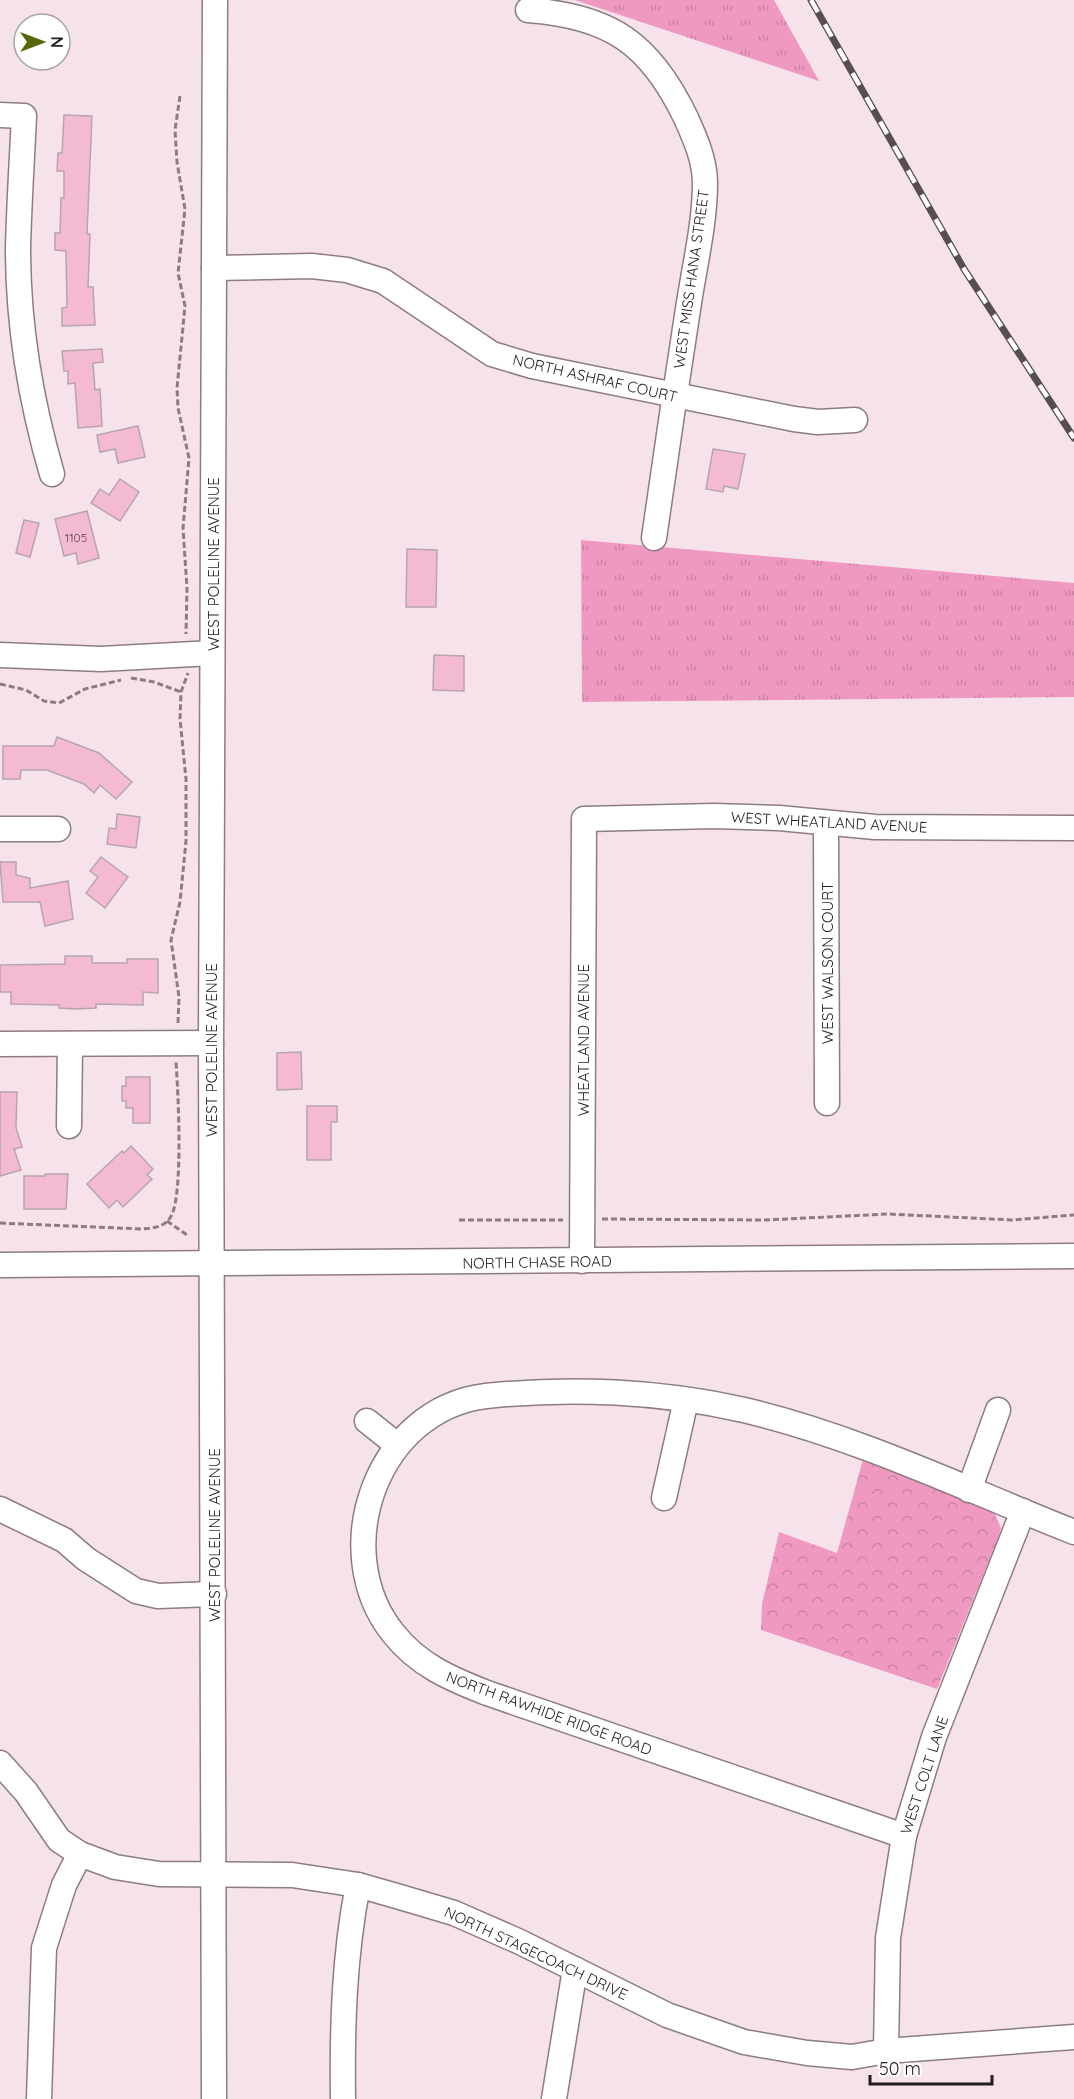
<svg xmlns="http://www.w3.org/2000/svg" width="1074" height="2099" font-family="Quicksand,sans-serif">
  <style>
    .grass { fill: url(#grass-tufts) }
    .forest { fill: url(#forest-crowns) }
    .building { fill: #f4bad3; stroke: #b7a5ad; stroke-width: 1.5 }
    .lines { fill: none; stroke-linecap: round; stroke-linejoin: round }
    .minor-casing { stroke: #8d7c83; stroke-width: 27 }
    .path { stroke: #8a7c82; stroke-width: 3; stroke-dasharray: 6 3; stroke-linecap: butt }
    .minor { stroke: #fff; stroke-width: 24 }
    .rail-casing { stroke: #584e52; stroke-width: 7 }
    .rail { stroke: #fff; stroke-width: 4.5; stroke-dasharray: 14; stroke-linecap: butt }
    .labels { text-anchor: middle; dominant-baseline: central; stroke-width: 4.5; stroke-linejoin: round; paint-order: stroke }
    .number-label { font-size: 12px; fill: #56434b }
    .street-label { font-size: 15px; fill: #221b1e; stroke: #fff }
  </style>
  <defs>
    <pattern id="grass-tufts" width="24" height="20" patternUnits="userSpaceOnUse" patternTransform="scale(1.5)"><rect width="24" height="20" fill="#ef99c1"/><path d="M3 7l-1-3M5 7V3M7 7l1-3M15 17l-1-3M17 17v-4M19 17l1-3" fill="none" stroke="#cd83a5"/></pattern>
    <pattern id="forest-crowns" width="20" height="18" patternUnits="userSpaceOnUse" patternTransform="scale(1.5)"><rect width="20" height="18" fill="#ef99c1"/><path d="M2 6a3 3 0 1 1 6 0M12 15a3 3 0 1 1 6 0" fill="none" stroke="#cd83a5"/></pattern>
  </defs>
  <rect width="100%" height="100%" fill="#f6e2ea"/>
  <g class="grass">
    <polygon points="575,0 774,0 819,81"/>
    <polygon points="581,540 1074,583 1074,697 582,702"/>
  </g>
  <polygon class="forest" points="864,1456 994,1512 1001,1528 998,1538 937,1689 761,1630 762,1604 779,1532 837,1553"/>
  <g class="building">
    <polygon points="64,115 92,116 87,234 90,234 88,287 93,287 95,325 62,326 62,308 67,307 66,251 55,250 55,233 60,233 61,198 64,198 64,171 57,171 58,153 62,153"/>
    <polygon points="102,349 103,362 93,363 95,390 100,389 102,426 78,428 75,383 68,384 68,371 64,371 62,351"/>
    <polygon points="138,426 145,457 118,463 115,449 100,452 97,435"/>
    <polygon points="713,449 745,454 738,489 724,486 723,492 706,489"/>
    <polygon points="120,479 139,492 120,521 91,503 100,489 109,495"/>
    <polygon points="87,511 99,558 78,564 76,553 64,556 55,519"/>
    <polygon points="24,520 39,523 30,557 16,553"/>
    <polygon points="407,549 437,550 436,607 406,607"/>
    <polygon points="434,655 464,656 464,691 433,690"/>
    <polygon points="57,737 99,753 132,782 116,799 100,785 94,793 84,784 47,770 21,770 20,779 3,779 3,746 54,746"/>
    <polygon points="117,814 140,817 136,848 107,844 109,828 116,829"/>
    <polygon points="101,857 128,877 105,908 86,893 98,877 90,871"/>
    <polygon points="0,862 16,862 16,875 30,878 30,888 68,881 73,919 45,926 40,902 3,902"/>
    <polygon points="65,956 92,956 92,963 127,963 127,959 158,959 158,993 143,992 143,1005 96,1004 96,1008 75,1009 59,1008 59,1005 11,1004 11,992 0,992 0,965 65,964"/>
    <polygon points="301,1052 302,1089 277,1090 277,1053"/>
    <polygon points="126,1077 150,1077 150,1123 133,1123 133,1108 126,1108 126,1101 122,1101 122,1086 126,1086"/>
    <polygon points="0,1092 17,1092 16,1128 22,1147 14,1149 21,1170 0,1176"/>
    <polygon points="307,1106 337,1106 337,1122 331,1122 331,1160 307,1160"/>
    <polygon points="131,1146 153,1169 147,1175 152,1179 123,1207 117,1200 109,1208 87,1184 122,1151 124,1153"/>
    <polygon points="45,1174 68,1174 66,1209 24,1209 24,1176 45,1176"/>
  </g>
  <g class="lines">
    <g class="minor-casing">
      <g id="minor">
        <path d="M528,10C610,16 650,43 686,118C695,138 705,160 705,183C705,224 694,268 688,309C676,385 665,462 654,538"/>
        <path d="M0,115L24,116C22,160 19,204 18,249C18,325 31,402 52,474"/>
        <polyline points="214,268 312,266 347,270 383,281 492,354 532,366 794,419 818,422 855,420"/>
        <polyline points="0,655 101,659 212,653"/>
        <polyline points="826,823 827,1103"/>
        <polyline points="0,829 58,829"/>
        <polyline points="0,1044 211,1043"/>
        <polyline points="69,1126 70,1044"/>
        <polyline points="582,1261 584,819 714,816 779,818 875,827 1074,828"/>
        <polyline points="0,1265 1074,1256"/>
        <polyline points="367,1421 397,1445"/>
        <polyline points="969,1490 998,1410"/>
        <polyline points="664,1498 686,1400"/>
        <polyline points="0,1509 64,1540 86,1559 136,1591 158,1596 214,1594"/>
        <polyline points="0,1763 26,1792 59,1840 80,1854 115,1867 159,1874 292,1875 358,1885 400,1897 454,1913 520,1942 667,2015 744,2042 807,2053 852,2057 886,2051 1074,2037"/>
        <path d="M904,1836L487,1693C451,1679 418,1665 393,1633C327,1550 377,1409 486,1396C570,1387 661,1391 744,1410C858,1437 965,1489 1074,1532"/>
        <polyline points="886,2051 888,1938 904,1836 934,1737 1023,1511"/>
        <polyline points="39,2099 44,1948 64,1885 80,1854"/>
        <polyline points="214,2099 211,1043 215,0"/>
        <path d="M343,2099C342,2027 344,1956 358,1885"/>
        <polyline points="554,2099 575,1969"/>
      </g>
    </g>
    <g class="path">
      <polyline points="180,96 175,130 177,162 185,209 178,273 185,306 177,388 178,408 189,458 183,528 187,588 186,634"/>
      <polyline points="131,678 154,682 181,692"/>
      <polyline points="0,684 26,690 44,701 59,703 85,689 121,680"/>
      <polyline points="178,1023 179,997 171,940 180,902 186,841 186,779 180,719 181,692 188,673"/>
      <polyline points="602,1219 765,1220 888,1214 1012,1220 1074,1215"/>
      <polyline points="459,1220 563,1220"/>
      <polyline points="167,1221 187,1235"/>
      <path d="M0,1223L141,1229C152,1228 163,1228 170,1218C184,1199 178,1090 176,1062"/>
    </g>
    <use href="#minor" class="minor"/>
    <g class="rail-casing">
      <polyline id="rail" points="811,0 964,269 1074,438"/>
    </g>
    <use href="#rail" class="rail"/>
  </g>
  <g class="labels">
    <g class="number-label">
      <text x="76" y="537">1105</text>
    </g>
    <g class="street-label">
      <text transform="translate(691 279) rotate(-82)">WEST MISS HANA STREET</text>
      <text transform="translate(595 378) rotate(13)">NORTH ASHRAF COURT</text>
      <text transform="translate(213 564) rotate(-90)">WEST POLELINE AVENUE</text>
      <text transform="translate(829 822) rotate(3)">WEST WHEATLAND AVENUE</text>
      <text transform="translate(827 963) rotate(-90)">WEST WALSON COURT</text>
      <text transform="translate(583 1040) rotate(-90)">WHEATLAND AVENUE</text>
      <text transform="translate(211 1050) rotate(-90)">WEST POLELINE AVENUE</text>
      <text transform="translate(537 1262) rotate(-1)">NORTH CHASE ROAD</text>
      <text transform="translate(214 1535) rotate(-90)">WEST POLELINE AVENUE</text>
      <text transform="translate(549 1713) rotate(20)">NORTH RAWHIDE RIDGE ROAD</text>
      <text transform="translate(924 1775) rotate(-72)">WEST COLT LANE</text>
      <text transform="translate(536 1953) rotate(25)">NORTH STAGECOACH DRIVE</text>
    </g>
  </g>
  <g transform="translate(42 42) rotate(90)"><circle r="28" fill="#ffffff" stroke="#a7a4a5" stroke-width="1.5"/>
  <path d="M0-4.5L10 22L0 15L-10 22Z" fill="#5b6608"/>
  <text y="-9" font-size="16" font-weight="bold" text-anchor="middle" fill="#221b1e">N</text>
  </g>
  <path d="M870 2075v9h122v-9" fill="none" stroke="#221b1e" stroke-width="3"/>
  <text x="879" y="2075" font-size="18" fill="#221b1e" stroke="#ffffff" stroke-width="4.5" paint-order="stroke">50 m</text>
</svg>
